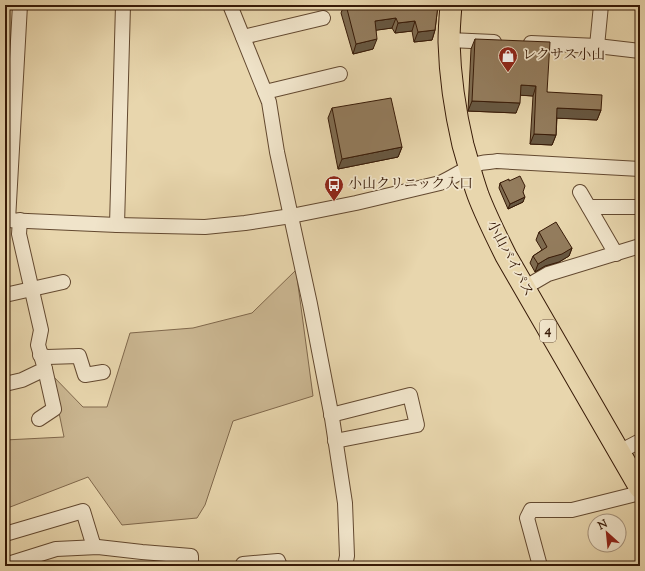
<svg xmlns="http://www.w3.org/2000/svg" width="645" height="571" font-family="'Sorts Mill Goudy','Noto Serif JP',serif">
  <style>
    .green { fill: #cab691; stroke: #80684c }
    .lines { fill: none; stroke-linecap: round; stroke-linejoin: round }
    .minor-casing { stroke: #634930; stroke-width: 16 }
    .highway-casing { stroke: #371a07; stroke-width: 23 }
    .minor { stroke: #f0e4ca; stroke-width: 14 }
    .highway { stroke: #e8d6ad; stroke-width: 21 }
    .wall { fill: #7e6b50; stroke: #371a07 }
    .shaded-wall { fill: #675741; stroke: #371a07 }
    .building { fill: #937c5d; stroke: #371a07 }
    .labels { text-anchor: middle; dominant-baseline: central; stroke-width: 3.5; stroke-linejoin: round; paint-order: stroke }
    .shield { fill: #f0e4ca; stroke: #6e5742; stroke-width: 1 }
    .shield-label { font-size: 13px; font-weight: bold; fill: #371a07 }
    .poi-label { font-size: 14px; fill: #371a07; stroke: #f0e4ca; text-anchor: start }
    .street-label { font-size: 14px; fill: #371a07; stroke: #f0e4ca }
  </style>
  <rect width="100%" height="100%" fill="#e8d6ad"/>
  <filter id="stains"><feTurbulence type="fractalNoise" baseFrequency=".005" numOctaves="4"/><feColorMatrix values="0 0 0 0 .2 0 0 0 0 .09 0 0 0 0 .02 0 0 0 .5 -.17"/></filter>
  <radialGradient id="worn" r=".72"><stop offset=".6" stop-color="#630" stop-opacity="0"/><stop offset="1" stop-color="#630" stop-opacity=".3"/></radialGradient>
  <polygon class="green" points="296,270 313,396 233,421 205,505 197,518 122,525 88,477 5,509 5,440 64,437 51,374 83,407 107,407 130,333 193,328 252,313"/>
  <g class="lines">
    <g class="minor-casing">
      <g id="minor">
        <polyline points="230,5 269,102 277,152 310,304 332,418 345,503 347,556 345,566"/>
        <polyline points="243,37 323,18"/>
        <polyline points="449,40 494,42"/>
        <polyline points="531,43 597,46 640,51"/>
        <polyline points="597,46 601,5"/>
        <polyline points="265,92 340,74"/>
        <polyline points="580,192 616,254"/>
        <polyline points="589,207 640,207"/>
        <path d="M5,220L117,225L205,227L245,223L291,216L356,203L440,183C454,177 466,167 481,163C486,162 492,162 497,161L640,169"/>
        <polyline points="8,220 20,5"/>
        <polyline points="117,225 123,5"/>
        <polyline points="524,288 548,274 640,246"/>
        <polyline points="5,295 63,282"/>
        <polyline points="40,355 47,357 79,356 85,375 103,372"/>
        <polyline points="5,384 22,380 45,369 38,345 41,330 19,234 20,220"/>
        <polyline points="331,415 410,395 417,425 335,441"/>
        <polyline points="39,419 54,409 45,369"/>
        <polyline points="619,452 640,441"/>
        <polyline points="5,534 83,511 94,547"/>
        <polyline points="243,564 278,561 280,566"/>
        <polyline points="5,565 56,549 98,547 142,552 191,556 191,566"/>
        <polyline points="540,566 527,518 531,510 572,510 640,493"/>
      </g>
    </g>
    <g class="highway-casing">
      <path id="highway" d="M451,5C450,17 449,30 449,42C450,77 455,111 463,145C468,162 472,178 478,195C486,216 496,236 506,256L640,488"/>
    </g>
    <use href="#minor" class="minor"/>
    <use href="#highway" class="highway"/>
  </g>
  <g class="wall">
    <polygon points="344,5 438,5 435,30 432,40 414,42 412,31 395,33 392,28 376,30 373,49 353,54 341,13"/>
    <polygon points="475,39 547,92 601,110 597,120 557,118 556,135 552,145 530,144 533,96 520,95 516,113 468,111 471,49"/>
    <polygon points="332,108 402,147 398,157 338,169 328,118"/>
    <polygon points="509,181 523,192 523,202 508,209 499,188 500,183"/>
    <polygon points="539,232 572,248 569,256 559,262 545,266 535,272 530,263 533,256 542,250 536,240"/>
  </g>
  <g class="shaded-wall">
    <polygon points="396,18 392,28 371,31 375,21"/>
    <polygon points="415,21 412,31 395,33 398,23"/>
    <polygon points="435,30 432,40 414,42 418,32"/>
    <polygon points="377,39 373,49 353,54 356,44"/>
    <polygon points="521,85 536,86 533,96 517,95"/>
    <polygon points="472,101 520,103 516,113 468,111"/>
    <polygon points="557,108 601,110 597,120 554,118"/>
    <polygon points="534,134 556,135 552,145 530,144"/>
    <polygon points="402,147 398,157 338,169 342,159"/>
    <polygon points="525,197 523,202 508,209 510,204"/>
    <polygon points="572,248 569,256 559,262 545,266 535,272 538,264 548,258"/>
  </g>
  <g class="building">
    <polygon points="346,5 438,5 435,30 418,32 415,21 398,23 396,18 375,21 377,39 356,44"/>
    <polygon points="475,39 550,42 547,92 602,95 601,110 557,108 556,135 534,134 536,86 521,85 520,103 472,101"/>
    <polygon points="391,98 402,147 342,159 332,108"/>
    <polygon points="520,176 525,186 523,192 525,197 510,204 500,183 509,179 509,181"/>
    <polygon points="556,222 572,248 562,254 548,258 538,264 533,256 547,247 539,232"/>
  </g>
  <defs>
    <g id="shop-pin" transform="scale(1)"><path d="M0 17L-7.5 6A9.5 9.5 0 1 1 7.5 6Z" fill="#8f2418" stroke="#f0e4ca"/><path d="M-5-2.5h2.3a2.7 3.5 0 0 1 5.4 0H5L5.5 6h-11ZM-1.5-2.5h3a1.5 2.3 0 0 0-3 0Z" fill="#fff"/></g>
    <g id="bus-pin" transform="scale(1)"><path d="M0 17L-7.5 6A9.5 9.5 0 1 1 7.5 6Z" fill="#8f2418" stroke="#f0e4ca"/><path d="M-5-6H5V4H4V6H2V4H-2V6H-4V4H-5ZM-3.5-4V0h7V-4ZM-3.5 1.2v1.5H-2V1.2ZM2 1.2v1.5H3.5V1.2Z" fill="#fff"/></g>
  </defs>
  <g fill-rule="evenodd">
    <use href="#shop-pin" x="508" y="56"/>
    <use href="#bus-pin" x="334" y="185"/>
  </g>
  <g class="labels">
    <rect class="shield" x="540" y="320" width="16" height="22" rx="3"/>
    <g class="shield-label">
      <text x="548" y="331">4</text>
    </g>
    <g class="poi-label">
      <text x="522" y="56">レクサス小山</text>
      <text x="348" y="185">小山クリニック入口</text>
    </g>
    <g class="street-label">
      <text transform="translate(509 259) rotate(62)">小山バイパス</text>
    </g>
  </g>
  <rect width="645" height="571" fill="none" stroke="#e8d6ad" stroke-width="20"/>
  <rect x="6" y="6" width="633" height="559" fill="none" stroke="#371a07" stroke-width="2"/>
  <rect x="10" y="10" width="625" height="551" fill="none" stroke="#371a07"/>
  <g transform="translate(607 533) rotate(333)"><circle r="19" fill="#f0e4ca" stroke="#a6937c"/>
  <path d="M0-3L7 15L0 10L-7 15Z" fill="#8f2418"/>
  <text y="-6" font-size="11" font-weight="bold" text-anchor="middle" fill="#371a07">N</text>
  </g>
  <rect width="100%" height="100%" filter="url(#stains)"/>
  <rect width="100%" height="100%" fill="url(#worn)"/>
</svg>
